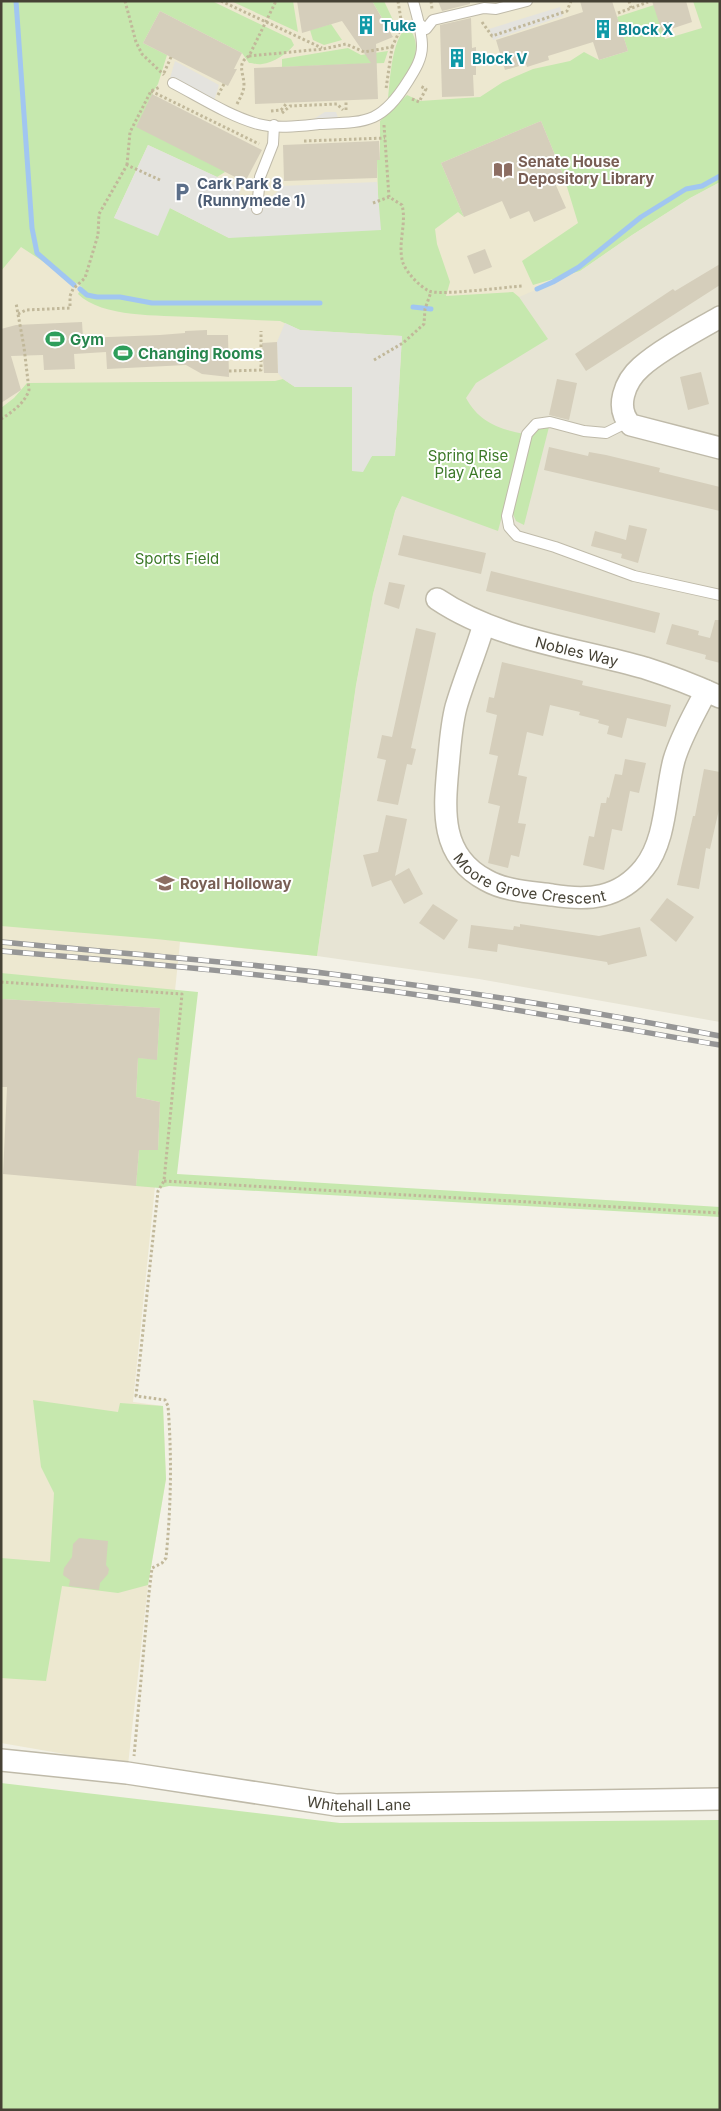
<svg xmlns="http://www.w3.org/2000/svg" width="721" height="2111" font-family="Inter,sans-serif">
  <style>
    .residential { fill: #e7e4d4 }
    .education { fill: #ede8d0 }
    .green { fill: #c6e8ae }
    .parking { fill: #e4e3de }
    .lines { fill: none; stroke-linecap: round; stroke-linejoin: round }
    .stream { stroke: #a1c6f1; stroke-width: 5 }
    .building { fill: #d5cebb }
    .lane-casing { stroke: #bfbaa9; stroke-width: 12 }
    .street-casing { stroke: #bfbaa9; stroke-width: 24 }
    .path { stroke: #c1b89a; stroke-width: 3; stroke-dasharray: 2.5 2.5; stroke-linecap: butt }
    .lane { stroke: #fff; stroke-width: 10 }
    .street { stroke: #fff; stroke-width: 21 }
    .rail-casing { stroke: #969696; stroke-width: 5.5 }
    .rail { stroke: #fff; stroke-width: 4; stroke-dasharray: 11; stroke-linecap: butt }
    .labels { text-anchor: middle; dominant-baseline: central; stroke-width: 4; stroke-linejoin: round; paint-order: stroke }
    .culture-label { font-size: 15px; font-weight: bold; fill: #0d838f; stroke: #fff; text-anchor: start }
    .education-label { font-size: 15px; font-weight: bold; fill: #785e54; stroke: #fff; text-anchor: start }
    .service-label { font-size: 15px; font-weight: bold; fill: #4e5e75; stroke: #fff; text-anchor: start }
    .leisure-label { font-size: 15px; font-weight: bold; fill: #27864d; stroke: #fff; text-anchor: start }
    .park-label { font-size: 15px; fill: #3c7928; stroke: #fff }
    .street-label { font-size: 15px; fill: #464235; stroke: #fff }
  </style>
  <rect width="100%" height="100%" fill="#f3f1e6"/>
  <polygon class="residential" points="720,182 720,1022 479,979 317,956 356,685 373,594 395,511 402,496 434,311 580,271 632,235 690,198"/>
  <polygon class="education" points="1,1 720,1 720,182 690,198 632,235 580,271 519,297 434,311 402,496 395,511 373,594 356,685 317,956 180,942 133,1402 163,1406 166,1479 148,1585 128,1765 1,1743"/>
  <g class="green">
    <path d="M1,1H212L291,39L294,45C288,53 273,63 262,64C258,65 253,63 249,63L242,53L160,11L143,43L167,55L158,84L152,94L225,172L217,177L148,145L114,218L170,208L229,238L378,194L377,160H380V121L407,95L420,101L480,97L503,82L533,69L570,61L584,52L599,60L628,51L617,17L654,5L665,39L702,28L693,1H720V182L690,198L632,235L580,271L533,285L522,261L578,223L564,177L541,121L441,163L464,217L458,212L435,229L437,244L450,282L446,296L513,292L519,297L548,339L476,383L466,398C479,422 499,429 524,434L498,531L402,496L395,511L373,594L356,685L317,956L156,939L1,926V408L14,398L27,383L275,381L283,379L295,387H352V471L372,456H395L402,336L300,330L280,321C251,320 222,318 192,317C160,315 102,318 78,294L82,287L21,247L1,271Z"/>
    <polygon points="231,1 293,1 298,32"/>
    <polygon points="372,1 384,1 393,20 388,28"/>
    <polygon points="331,24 342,40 324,45 313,40 310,30"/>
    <path d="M408,27C430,52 401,86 387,108C390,87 390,38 408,27Z"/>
    <polygon points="348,48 361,55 388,51 384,63 282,67 282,59"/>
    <path d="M549,427L524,525L516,521L513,514C516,499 527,439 534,430C538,426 545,427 549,427Z"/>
    <polygon points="1,973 198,992 177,1174 720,1207 720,1217 169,1186 160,1188 136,1186 139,1150 158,1150 160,1102 136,1097 138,1058 157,1059 160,1008 1,999"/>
    <polygon points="33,1400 118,1412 120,1403 163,1406 166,1479 148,1585 118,1593 62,1586 46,1681 1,1678 1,1558 50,1562 54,1493 41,1467"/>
    <polygon points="1,1783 340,1823 720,1820 720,2110 1,2110"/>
  </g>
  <g class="parking">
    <polygon points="560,7 563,16 493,40 489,29"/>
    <polygon points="175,61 219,85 214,101 170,78"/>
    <polygon points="325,112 336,112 341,126 312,120"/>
    <polygon points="148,145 241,188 237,200 249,207 266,207 269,199 278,191 280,186 377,182 381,230 229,238 170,208 158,236 114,218"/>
    <polygon points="285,323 300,330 402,336 395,456 372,456 363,472 352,471 352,387 295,387 283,379 278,373 277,342"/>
  </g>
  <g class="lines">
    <g class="stream">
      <polyline points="16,1 32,228 37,253 74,285"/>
      <polyline points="80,289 87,295 97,297 120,297 152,303 320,303"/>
      <polyline points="537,289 553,282 579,267 641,217 686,189 702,186 720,176"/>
      <polyline points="413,307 431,309"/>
    </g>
  </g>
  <g class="building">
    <polygon points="297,1 372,1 393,37 376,44 378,99 255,104 254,68 371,63 342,21 302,33"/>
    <polygon points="438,1 470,1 470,4 442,11"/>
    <polygon points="580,1 612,1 628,51 599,60 593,42 548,56 549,60 527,67 526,64 505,70 496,40 583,12"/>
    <polygon points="652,1 686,1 692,22 662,32"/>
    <polygon points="160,11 242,53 234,69 237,69 228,86 143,43"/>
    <polygon points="471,18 472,48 476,47 476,75 473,75 474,96 442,97 440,25"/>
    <polygon points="152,94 262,150 245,182 136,127"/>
    <polygon points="541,121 564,177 554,181 566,208 534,222 529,211 510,219 502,201 464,217 441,163"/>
    <polygon points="379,141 380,160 377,160 377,178 284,181 283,145"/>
    <polygon points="485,249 492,267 474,274 467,256"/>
    <polygon points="720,264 720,285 586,371 575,354 673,289 675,291"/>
    <polygon points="82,322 83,338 160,335 185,333 185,331 207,330 207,335 228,335 229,377 202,374 186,365 107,369 106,352 74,354 75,369 44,370 43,355 11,356 21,390 1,403 1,329 16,325"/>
    <polygon points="277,342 278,373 264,373 262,343"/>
    <polygon points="701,372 709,404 688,410 680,377"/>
    <polygon points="557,379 577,383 569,420 549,415"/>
    <polygon points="549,447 588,456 589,452 606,455 660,468 659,472 720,487 720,511 544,470"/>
    <polygon points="629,525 647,529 638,563 621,558 622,554 591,546 595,531 626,540"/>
    <polygon points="403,535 486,553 481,574 398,555"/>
    <polygon points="491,571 660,613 655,633 486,591"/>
    <polygon points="389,582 405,585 399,609 384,604"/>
    <polygon points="715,620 720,620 720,663 705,659 706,655 666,644 672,624 699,631 698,635 710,638"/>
    <polygon points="416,628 436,633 411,748 416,749 412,765 407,764 398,805 377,801 386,760 377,758 382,735 392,737"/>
    <polygon points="502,662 583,681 582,685 671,705 666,727 627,718 622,738 607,734 609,726 598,723 599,720 579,715 580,712 550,705 543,736 527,732 518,775 527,777 518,823 526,824 519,857 511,855 508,868 488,863 500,806 488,803 498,756 489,754 497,715 486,712 489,697 494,698"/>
    <polygon points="625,759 646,763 639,793 630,791 622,831 612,829 604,870 583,865 589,836 594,837 601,803 606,803 607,797 609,798 615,774 622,775"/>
    <polygon points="704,769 720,772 720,805 710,849 706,848 699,889 677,885 693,816 695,816"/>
    <polygon points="386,815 407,819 395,876 409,868 423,894 404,904 391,880 372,887 363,855 378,852"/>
    <polygon points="667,898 694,917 676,942 650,920"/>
    <polygon points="433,904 458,920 444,940 419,923"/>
    <polygon points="520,924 599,936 640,927 647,956 608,965 607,962 498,944 497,952 468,948 471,925 513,930 514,926 520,927"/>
    <polygon points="1,999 160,1008 157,1060 138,1058 136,1097 160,1102 158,1150 139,1150 136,1186 3,1174 7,1087 1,1087"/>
    <polygon points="79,1538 108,1541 106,1565 109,1569 108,1574 100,1583 99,1590 69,1586 70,1580 63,1575 64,1568 72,1557 73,1544"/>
  </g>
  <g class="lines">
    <g class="lane-casing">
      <g id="lane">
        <polyline points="418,23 426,29 433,20 484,8 496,9 527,1"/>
        <path d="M173,83C200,97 229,116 258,124C277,129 300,126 319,124C367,122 381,124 408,81C415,70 422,59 422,46C422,31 417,16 413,1"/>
        <polyline points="257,209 260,177 273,144 274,125"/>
        <polyline points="628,422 606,433 584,431 550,422 536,424 527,434 507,516 509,527 517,536 555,547 634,576 720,595"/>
      </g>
    </g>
    <g class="street-casing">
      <g id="street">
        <path d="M720,317C696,331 661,349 641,367C625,381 614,408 631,425L720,448"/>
        <path id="s1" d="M437,599C498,640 575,648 645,668C670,676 696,686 720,697"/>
        <path id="s2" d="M484,624C476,652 464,679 456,707C451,726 450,747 448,767C444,811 440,856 486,880C505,891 530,892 552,895C588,901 619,899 644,868C667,840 665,793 674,760C681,736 695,713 706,691"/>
        <path id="s3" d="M1,1760L127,1773L336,1805L720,1799"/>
      </g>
    </g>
    <g class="path">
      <polyline points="125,1 136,42 142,54 164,75"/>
      <polyline points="221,1 322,48"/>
      <polyline points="398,1 402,26"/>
      <polyline points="431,1 432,9"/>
      <polyline points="629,1 631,8"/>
      <polyline points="618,13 648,2"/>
      <polyline points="482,22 492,36 567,11 571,1"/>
      <polyline points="392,47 402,26 405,27"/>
      <polyline points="249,56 323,49 346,44 364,52 392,47 386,89"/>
      <polyline points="164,73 171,57"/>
      <polyline points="151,91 259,144"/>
      <polyline points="218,95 224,84"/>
      <polyline points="412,99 419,102 426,89 420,86"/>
      <path d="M237,104C240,98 244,92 244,85C244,73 236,64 249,56L276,1"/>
      <polyline points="346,110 346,101"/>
      <polyline points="271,111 281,110 287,103"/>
      <polyline points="282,113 290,106 337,104 343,110"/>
      <polyline points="384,125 389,197"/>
      <polyline points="304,141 385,138"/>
      <polyline points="127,165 130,132 151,91 160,87"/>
      <path d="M373,203L389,197L402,205C407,224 397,244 403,263C407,273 419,286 429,291C439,296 505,287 522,286"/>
      <polyline points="18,314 26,310 70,308 70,296 73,289 85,278 98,235 99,214 127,165 160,180"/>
      <polyline points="374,360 403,343 424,324 425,309 431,292"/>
      <polyline points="229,371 261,370 261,331"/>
      <path d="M1,419C12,412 25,403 29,390L24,347L16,303"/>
      <path d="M1,982L182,994L164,1181L158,1191L136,1396L165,1400L168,1406C172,1457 171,1507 166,1558L162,1563L152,1568L149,1593L134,1756"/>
      <polyline points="164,1181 720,1213"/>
    </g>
    <use href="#lane" class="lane"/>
    <use href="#street" class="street"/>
    <g class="rail-casing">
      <g id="rail">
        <path d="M1,942C117,953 232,961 347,976C472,992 596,1012 720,1036"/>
        <path d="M1,951C146,963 290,976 433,997C529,1011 624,1029 720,1045"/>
      </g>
    </g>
    <use href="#rail" class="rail"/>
  </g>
  <defs>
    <g id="building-bare" transform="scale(1.5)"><path d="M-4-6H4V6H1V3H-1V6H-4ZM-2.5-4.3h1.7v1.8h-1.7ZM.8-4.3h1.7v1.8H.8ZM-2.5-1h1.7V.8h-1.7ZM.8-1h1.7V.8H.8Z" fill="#0f9aa8" stroke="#fff" stroke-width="2.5" paint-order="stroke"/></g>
    <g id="library-bare" transform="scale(1.5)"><path d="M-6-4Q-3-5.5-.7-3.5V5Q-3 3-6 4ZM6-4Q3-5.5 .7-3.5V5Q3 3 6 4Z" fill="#8d6e63" stroke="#fff" stroke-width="2.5" paint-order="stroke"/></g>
    <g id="parking-bare" transform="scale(1.5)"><path d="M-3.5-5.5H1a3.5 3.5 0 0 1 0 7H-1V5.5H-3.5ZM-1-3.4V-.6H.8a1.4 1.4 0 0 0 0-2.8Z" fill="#5c6f8a" stroke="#fff" stroke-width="2.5" paint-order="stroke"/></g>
    <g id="stadium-bare" transform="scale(1.5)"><path d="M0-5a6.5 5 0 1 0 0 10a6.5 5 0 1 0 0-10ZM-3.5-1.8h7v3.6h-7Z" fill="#2e9e5b" stroke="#fff" stroke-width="2.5" paint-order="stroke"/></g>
    <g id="university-bare" transform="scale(1.5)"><path d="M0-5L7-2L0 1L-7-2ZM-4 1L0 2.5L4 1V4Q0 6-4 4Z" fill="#8d6e63" stroke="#fff" stroke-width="2.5" paint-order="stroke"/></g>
  </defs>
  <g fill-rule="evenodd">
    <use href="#building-bare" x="366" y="25"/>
    <use href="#building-bare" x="603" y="29"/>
    <use href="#building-bare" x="457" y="58"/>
    <use href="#library-bare" x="503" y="170"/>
    <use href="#parking-bare" x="182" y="192"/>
    <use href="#stadium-bare" x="55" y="339"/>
    <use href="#stadium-bare" x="123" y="353"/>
    <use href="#university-bare" x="165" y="883"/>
  </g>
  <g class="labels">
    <g class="culture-label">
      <text x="381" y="25">Tuke</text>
      <text x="618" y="29">Block X</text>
      <text x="472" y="58">Block V</text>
    </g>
    <g class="education-label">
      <text x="518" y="161">Senate House<tspan x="518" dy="17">Depository Library</tspan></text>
      <text x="180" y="883">Royal Holloway</text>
    </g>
    <g class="service-label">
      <text x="197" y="183">Cark Park 8<tspan x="197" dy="17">(Runnymede 1)</tspan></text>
    </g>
    <g class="leisure-label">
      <text x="70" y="339">Gym</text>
      <text x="138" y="353">Changing Rooms</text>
    </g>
    <g class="park-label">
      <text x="468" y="455">Spring Rise<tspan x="468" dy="17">Play Area</tspan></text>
      <text x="177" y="558">Sports Field</text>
    </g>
    <g class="street-label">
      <text stroke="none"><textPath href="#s1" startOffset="150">Nobles Way</textPath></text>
      <text stroke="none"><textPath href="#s2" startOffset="318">Moore Grove Crescent</textPath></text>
      <text stroke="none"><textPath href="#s3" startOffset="361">Whitehall Lane</textPath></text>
    </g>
  </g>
  <rect width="721" height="2111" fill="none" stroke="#464235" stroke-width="5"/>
</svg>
